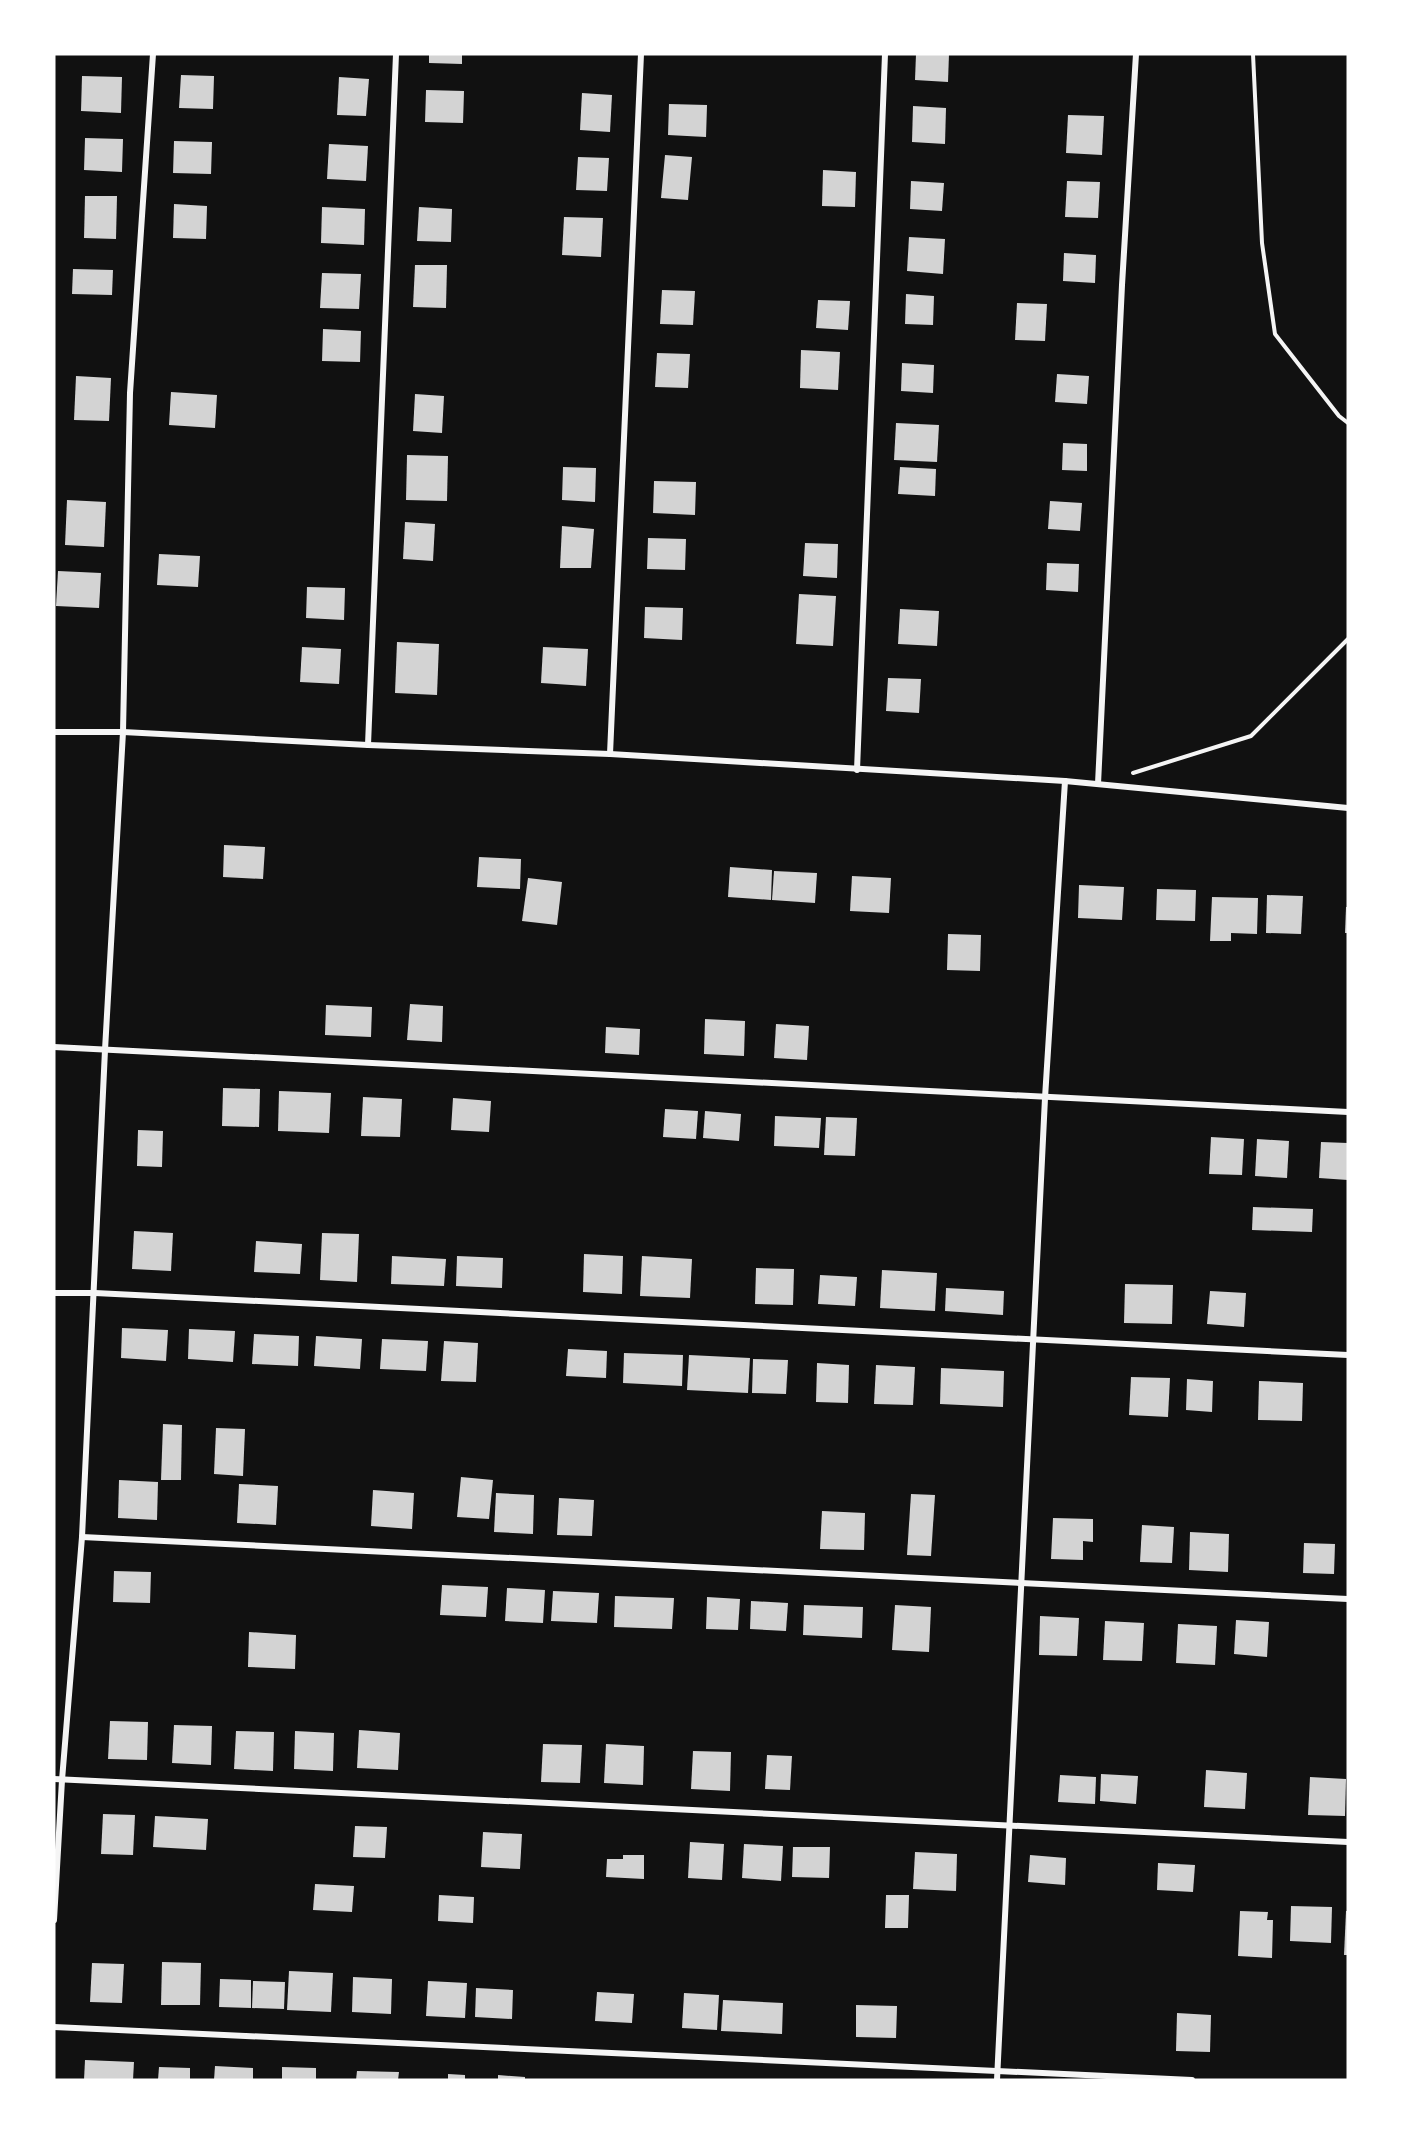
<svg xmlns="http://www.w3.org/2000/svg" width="1402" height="2134" font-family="Arial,sans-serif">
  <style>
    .building { fill: #d3d3d3 }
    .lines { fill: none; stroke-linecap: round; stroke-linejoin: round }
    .path { stroke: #f5f5f5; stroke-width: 4 }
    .minor { stroke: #f5f5f5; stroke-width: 6 }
  </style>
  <rect width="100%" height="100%" fill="#111"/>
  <g class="building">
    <polygon points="429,54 462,54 462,64 429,63"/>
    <polygon points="916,54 949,54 948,82 915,80"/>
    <polygon points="181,75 214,76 213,109 179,108"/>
    <polygon points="82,76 122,77 121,113 81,111"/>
    <polygon points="339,77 369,79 366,116 337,115"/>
    <polygon points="426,90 464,91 463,123 425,122"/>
    <polygon points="582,93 612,95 610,132 580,130"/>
    <polygon points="669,104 707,105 706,137 668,135"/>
    <polygon points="913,106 946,108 945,144 912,142"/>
    <polygon points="1068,115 1104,116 1102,155 1066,153"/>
    <polygon points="85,138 123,139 122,172 84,170"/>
    <polygon points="174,141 212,142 211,174 173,173"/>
    <polygon points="329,144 368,146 366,181 327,179"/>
    <polygon points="665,155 692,157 688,200 661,198"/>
    <polygon points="578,157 609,158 607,191 576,190"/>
    <polygon points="823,170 856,172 855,207 822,206"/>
    <polygon points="911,181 944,183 942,211 910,209"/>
    <polygon points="1067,181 1100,182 1098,218 1065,217"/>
    <polygon points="85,196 117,196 116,239 84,238"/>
    <polygon points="174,204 207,206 206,239 173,238"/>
    <polygon points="322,207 365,209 364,245 321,243"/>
    <polygon points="419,207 452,209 451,242 417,241"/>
    <polygon points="564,217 603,218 601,257 562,255"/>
    <polygon points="909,237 945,239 943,274 907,271"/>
    <polygon points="1064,253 1096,255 1095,283 1063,281"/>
    <polygon points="415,265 447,265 446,308 413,307"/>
    <polygon points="73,269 113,270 112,295 72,294"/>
    <polygon points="322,273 361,274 359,309 320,308"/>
    <polygon points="662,290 695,291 693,325 660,324"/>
    <polygon points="906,294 934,296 933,325 905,324"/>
    <polygon points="818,300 850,301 848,330 816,328"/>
    <polygon points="1017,303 1047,304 1045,341 1015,340"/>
    <polygon points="323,329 361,331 360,362 322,361"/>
    <polygon points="801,350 840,352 838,390 800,388"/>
    <polygon points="657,353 690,354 688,388 655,387"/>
    <polygon points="902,363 934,365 933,393 901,391"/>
    <polygon points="1057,374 1089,376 1087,404 1055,402"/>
    <polygon points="76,376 111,378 109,421 74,420"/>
    <polygon points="171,392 217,395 215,428 169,425"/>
    <polygon points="415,394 444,396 442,433 413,431"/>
    <polygon points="896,423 939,425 937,462 894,460"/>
    <polygon points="1063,443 1087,444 1087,471 1062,470"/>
    <polygon points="407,455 448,456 447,501 406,500"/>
    <polygon points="563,467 596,468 595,502 562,500"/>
    <polygon points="900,467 936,469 935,496 898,494"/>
    <polygon points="654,481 696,482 695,515 653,513"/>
    <polygon points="67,500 106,502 104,547 65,545"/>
    <polygon points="1050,501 1082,503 1080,531 1048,529"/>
    <polygon points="405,522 435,524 433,561 403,559"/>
    <polygon points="562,526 594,529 591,568 560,568"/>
    <polygon points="648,538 686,539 685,570 647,569"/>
    <polygon points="805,543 838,544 837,578 803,576"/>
    <polygon points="159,554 200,556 198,587 157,585"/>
    <polygon points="1047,563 1079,564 1078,592 1046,590"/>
    <polygon points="58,571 101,573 99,608 56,606"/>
    <polygon points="307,587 345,588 344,620 306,618"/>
    <polygon points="799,594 836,596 833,646 796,644"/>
    <polygon points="645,607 683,608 682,640 644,638"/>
    <polygon points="900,609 939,611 937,646 898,644"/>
    <polygon points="397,642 439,644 437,695 395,693"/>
    <polygon points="302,647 341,649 339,684 300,682"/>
    <polygon points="543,647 588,649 586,686 541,683"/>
    <polygon points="888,678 921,679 919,713 886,711"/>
    <polygon points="224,845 265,847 263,879 223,877"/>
    <polygon points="479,857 521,859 520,889 477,887"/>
    <polygon points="730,867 772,870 771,900 728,897"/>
    <polygon points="774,871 817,873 815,903 772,900"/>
    <polygon points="852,876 891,878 889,913 850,911"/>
    <polygon points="528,878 562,882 557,925 522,921"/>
    <polygon points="1079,885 1124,887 1122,920 1078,918"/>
    <polygon points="1157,889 1196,890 1195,921 1156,920"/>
    <polygon points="1267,895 1303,896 1301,934 1266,933"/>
    <polygon points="1212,897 1258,898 1257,934 1231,933 1231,941 1210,941"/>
    <polygon points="1346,907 1348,907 1348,933 1345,933"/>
    <polygon points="948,934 981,935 980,971 947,970"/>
    <polygon points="410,1004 443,1006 442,1042 407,1040"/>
    <polygon points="326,1005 372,1007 371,1037 325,1035"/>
    <polygon points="705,1019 745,1021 744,1056 704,1054"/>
    <polygon points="776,1024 809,1026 807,1060 774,1058"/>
    <polygon points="606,1027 640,1029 639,1055 605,1053"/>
    <polygon points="223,1088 260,1089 259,1127 222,1126"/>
    <polygon points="279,1091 331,1093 329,1133 278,1131"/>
    <polygon points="363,1097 402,1099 400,1137 361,1136"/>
    <polygon points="453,1098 491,1101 489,1132 451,1130"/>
    <polygon points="665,1109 698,1111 696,1139 663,1137"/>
    <polygon points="705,1111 741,1114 739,1141 703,1138"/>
    <polygon points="775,1116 821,1118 819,1148 774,1146"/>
    <polygon points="826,1117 857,1118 855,1156 824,1155"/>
    <polygon points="138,1130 163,1131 162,1167 137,1166"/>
    <polygon points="1211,1137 1244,1139 1242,1175 1209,1174"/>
    <polygon points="1257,1139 1289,1141 1287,1178 1255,1176"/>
    <polygon points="1321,1142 1348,1143 1348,1180 1319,1178"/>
    <polygon points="1253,1207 1313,1209 1312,1232 1252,1230"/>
    <polygon points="134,1231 173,1233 171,1271 132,1269"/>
    <polygon points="322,1233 359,1234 357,1282 320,1280"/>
    <polygon points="256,1241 302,1244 300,1274 254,1272"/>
    <polygon points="584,1254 623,1256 622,1294 583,1292"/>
    <polygon points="392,1256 446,1259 444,1286 391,1284"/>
    <polygon points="457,1256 503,1258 502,1288 456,1286"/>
    <polygon points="642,1256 692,1259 690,1298 640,1296"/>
    <polygon points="756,1268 794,1269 793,1305 755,1304"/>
    <polygon points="882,1270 937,1273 935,1311 880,1308"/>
    <polygon points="820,1275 857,1277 855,1306 818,1304"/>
    <polygon points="1125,1284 1173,1285 1172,1324 1124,1323"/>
    <polygon points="946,1288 1004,1291 1003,1315 945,1311"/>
    <polygon points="1210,1291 1246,1293 1244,1327 1207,1324"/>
    <polygon points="122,1328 168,1330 166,1361 121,1358"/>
    <polygon points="189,1329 235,1331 233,1362 188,1359"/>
    <polygon points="254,1334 299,1336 298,1366 252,1364"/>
    <polygon points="316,1336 362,1339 360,1369 314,1366"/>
    <polygon points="382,1339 428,1341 426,1371 380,1369"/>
    <polygon points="444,1341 478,1343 476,1382 441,1381"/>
    <polygon points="568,1349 607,1351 606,1378 566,1376"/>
    <polygon points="624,1353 683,1355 682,1386 623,1383"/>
    <polygon points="689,1355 750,1358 748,1393 687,1390"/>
    <polygon points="753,1359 788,1360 786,1394 752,1393"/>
    <polygon points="817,1363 849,1365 848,1403 816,1402"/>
    <polygon points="876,1365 915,1367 913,1405 874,1404"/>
    <polygon points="941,1368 1004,1371 1003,1407 940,1404"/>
    <polygon points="1131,1377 1170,1378 1168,1417 1129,1415"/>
    <polygon points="1187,1379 1213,1381 1212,1412 1186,1410"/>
    <polygon points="1259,1381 1303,1383 1302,1421 1258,1420"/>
    <polygon points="163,1424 182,1425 181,1480 161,1480"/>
    <polygon points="216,1428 245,1429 243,1476 214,1474"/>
    <polygon points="461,1477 493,1480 489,1519 457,1517"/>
    <polygon points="119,1480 158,1482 157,1520 118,1518"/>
    <polygon points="239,1484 278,1486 276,1525 237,1523"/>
    <polygon points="373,1490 414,1493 412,1529 371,1526"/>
    <polygon points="496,1493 534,1495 533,1534 494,1532"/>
    <polygon points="911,1494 935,1495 931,1556 907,1555"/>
    <polygon points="559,1498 594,1500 592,1536 557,1535"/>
    <polygon points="822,1511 865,1513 864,1550 820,1549"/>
    <polygon points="1053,1518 1093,1519 1093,1542 1083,1541 1083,1560 1051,1559"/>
    <polygon points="1142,1525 1174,1527 1172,1563 1140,1562"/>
    <polygon points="1190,1532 1229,1534 1228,1572 1189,1570"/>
    <polygon points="1304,1543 1335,1544 1334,1574 1303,1573"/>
    <polygon points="114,1571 151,1572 150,1603 113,1602"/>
    <polygon points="442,1585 488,1587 486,1617 440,1615"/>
    <polygon points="507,1588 545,1590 543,1623 505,1621"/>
    <polygon points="553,1591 599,1593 597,1623 551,1621"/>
    <polygon points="615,1596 674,1598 672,1629 614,1627"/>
    <polygon points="707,1597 740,1599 738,1630 706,1629"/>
    <polygon points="751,1601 788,1603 786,1631 750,1629"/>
    <polygon points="804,1605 863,1607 862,1638 803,1635"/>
    <polygon points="895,1605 931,1607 929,1652 892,1650"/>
    <polygon points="1040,1616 1079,1618 1077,1656 1039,1655"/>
    <polygon points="1236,1620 1269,1622 1267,1657 1234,1654"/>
    <polygon points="1105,1621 1144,1623 1142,1661 1103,1660"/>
    <polygon points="1178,1624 1217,1626 1215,1665 1176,1663"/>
    <polygon points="249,1632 296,1635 295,1669 248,1667"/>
    <polygon points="110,1721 148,1722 147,1760 108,1759"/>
    <polygon points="174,1725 212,1726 211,1765 172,1763"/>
    <polygon points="359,1730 400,1733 398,1770 357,1768"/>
    <polygon points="236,1731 274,1732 273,1771 234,1769"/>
    <polygon points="295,1731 334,1733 333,1771 294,1769"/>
    <polygon points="543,1744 582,1745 580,1783 541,1782"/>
    <polygon points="606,1744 644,1746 643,1785 604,1783"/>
    <polygon points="693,1751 731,1752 730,1791 691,1789"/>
    <polygon points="767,1755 792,1756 790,1790 765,1789"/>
    <polygon points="1206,1770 1247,1773 1245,1809 1204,1807"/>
    <polygon points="1101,1774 1138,1776 1136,1804 1100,1801"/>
    <polygon points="1060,1775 1096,1777 1095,1804 1058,1802"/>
    <polygon points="1310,1777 1346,1779 1345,1816 1308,1815"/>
    <polygon points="103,1814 135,1815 133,1855 101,1854"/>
    <polygon points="155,1816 208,1819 206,1850 153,1847"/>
    <polygon points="355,1826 387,1827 385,1858 353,1857"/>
    <polygon points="483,1832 522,1834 520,1869 481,1867"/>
    <polygon points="690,1842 724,1844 722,1880 688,1878"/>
    <polygon points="744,1844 783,1846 781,1881 742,1878"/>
    <polygon points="793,1847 830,1847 829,1878 792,1877"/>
    <polygon points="915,1852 957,1854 956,1891 913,1889"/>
    <polygon points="623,1855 644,1855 644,1879 606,1877 607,1859 623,1859"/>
    <polygon points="1030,1855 1066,1858 1065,1885 1028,1882"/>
    <polygon points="1158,1863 1195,1865 1193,1892 1157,1890"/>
    <polygon points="315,1884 354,1886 352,1912 313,1910"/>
    <polygon points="439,1895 474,1897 473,1923 438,1921"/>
    <polygon points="886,1895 909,1895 908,1928 885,1928"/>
    <polygon points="1291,1906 1332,1907 1331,1943 1290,1941"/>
    <polygon points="1240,1911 1268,1912 1267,1920 1273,1920 1272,1958 1238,1956"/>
    <polygon points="1346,1911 1348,1911 1348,1955 1344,1955"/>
    <polygon points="162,1962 201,1963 200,2005 161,2005"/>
    <polygon points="92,1963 124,1964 122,2003 90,2002"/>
    <polygon points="289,1971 333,1973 331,2012 287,2010"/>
    <polygon points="353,1977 392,1979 391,2014 352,2012"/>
    <polygon points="220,1979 251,1980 251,2008 219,2007"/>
    <polygon points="253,1981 285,1982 284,2009 252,2008"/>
    <polygon points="428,1981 467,1983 465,2018 426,2016"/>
    <polygon points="476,1988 513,1990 512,2019 475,2017"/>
    <polygon points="597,1992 634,1994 632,2023 595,2021"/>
    <polygon points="684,1993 719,1995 717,2030 682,2028"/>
    <polygon points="723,2000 783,2003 782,2034 721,2031"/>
    <polygon points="856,2005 897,2006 896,2038 856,2037"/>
    <polygon points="1177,2013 1211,2015 1210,2052 1176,2051"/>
    <polygon points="85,2060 134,2062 133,2080 84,2080"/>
    <polygon points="215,2066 253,2068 253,2080 214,2080"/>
    <polygon points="159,2067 190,2068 190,2080 158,2080"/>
    <polygon points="282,2067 316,2068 316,2080 282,2080"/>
    <polygon points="357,2071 399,2072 398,2080 356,2080"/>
    <polygon points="448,2074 465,2075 465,2080 448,2080"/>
    <polygon points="498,2075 525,2077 525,2080 498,2080"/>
  </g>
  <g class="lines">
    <g class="path">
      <polyline points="1253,54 1262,243 1275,334 1339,416 1348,423"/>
      <polyline points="1133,773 1251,736 1348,639"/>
    </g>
    <g class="minor">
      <polyline points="54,732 123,732 368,745 610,754 1065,781 1348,808"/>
      <polyline points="368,745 396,54"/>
      <polyline points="610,754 641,54"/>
      <polyline points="857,770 885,54"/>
      <polyline points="1098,784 1122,285 1136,54"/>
      <polyline points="54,1047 1348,1112"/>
      <polyline points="54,1293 95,1293 1348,1355"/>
      <polyline points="82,1537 1348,1599"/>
      <polyline points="54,1779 1348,1842"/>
      <polyline points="54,1920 62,1780 82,1537 105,1050 123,732 130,393 153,54"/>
      <polyline points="54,2027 1192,2080"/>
      <polyline points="997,2080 1045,1098 1065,781"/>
    </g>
  </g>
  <rect width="1402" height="2134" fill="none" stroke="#ffffff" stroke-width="111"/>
</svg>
